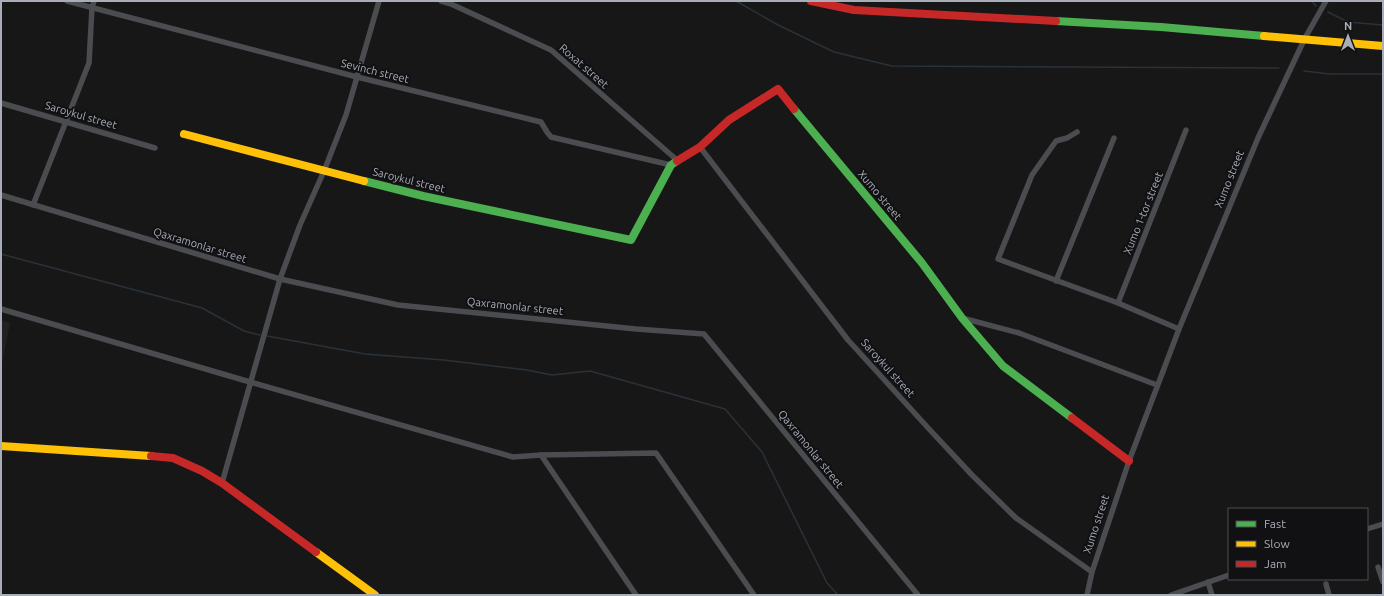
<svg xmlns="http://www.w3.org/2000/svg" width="1384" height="596" font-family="Ubuntu,sans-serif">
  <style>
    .built { fill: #212123 }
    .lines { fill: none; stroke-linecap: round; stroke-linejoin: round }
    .stream { stroke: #2a3239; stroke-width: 1.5 }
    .street { stroke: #4b4c50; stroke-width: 5.5 }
    .fast { stroke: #4caf50; stroke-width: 8 }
    .slow { stroke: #ffc107; stroke-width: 8 }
    .jam { stroke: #c62828; stroke-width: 8 }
    .labels { text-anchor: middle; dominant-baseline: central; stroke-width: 4; stroke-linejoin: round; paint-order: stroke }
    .street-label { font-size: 11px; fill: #a8adb8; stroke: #111113 }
  </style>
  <rect width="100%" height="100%" fill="#171717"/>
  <polygon class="built" points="1,320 10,323 1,370"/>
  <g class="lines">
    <g class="stream">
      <polyline points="736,1 778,25 834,52 892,66 1279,68"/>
      <polyline points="1312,1 1316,6"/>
      <polyline points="1328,12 1348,22 1383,25"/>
      <polyline points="1304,71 1330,74 1383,74"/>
      <polyline points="1,254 202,308 244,331 260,335"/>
      <polyline points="267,336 365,354 444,360 527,370 552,375 590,371 725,409 762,452 827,583 838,595"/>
    </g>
    <g class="street">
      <polyline points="67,1 357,77 541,122 547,132 551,137 671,165"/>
      <polyline points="441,1 451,4 551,50 678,161"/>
      <polyline points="1,103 155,148"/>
      <polyline points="1077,132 1067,138 1056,141 1032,175 998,259 1118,303 1179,329"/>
      <polyline points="700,147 848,340 930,430 972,475 1016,518 1092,572"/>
      <polyline points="1,195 280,279 398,305 636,329 704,334 918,595"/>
      <polyline points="33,205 89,63 92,8 94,1"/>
      <polyline points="1056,281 1114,138"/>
      <polyline points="1118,303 1186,130"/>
      <polyline points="1,309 250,382 513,457 541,455 656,453 754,595"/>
      <polyline points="962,318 1019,333 1157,385"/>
      <polyline points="541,455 636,595"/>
      <polyline points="222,483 280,279 300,225 324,171 346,115 379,1"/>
      <polyline points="1367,529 1383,524"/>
      <polyline points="1378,567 1383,582"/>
      <polyline points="1208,582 1212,595"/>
      <polyline points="1326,584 1329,595"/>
      <polyline points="1087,595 1092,572 1129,461 1179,329 1258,138 1305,38 1326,1"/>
      <polyline points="1171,595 1229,575"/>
    </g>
    <g class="fast">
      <polyline points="1056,21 1161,27 1264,36"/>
      <polyline points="794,109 922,263 962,318 1003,366 1072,418"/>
      <polyline points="364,181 423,196 631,240 671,165 677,161"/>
    </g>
    <g class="slow">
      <polyline points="1264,36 1383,46"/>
      <polyline points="184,134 364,181"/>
      <polyline points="1,446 151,456"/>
      <polyline points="316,552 375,595"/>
    </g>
    <g class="jam">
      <polyline points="811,1 854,10 1056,21"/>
      <polyline points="677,161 700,147 729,120 778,89 794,109"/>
      <polyline points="1072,418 1129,461"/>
      <polyline points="151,456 173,458 202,471 222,483 316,552"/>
    </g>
  </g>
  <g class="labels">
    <g class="street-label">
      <text transform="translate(584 66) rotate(41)">Roxat street</text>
      <text transform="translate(375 71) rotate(14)">Sevinch street</text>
      <text transform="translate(81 115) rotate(16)">Saroykul street</text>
      <text transform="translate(1229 179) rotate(-68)">Xumo street</text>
      <text transform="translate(409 180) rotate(14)">Saroykul street</text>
      <text transform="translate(880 195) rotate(50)">Xumo street</text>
      <text transform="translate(1143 213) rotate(-68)">Xumo 1-tor street</text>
      <text transform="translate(200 245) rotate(17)">Qaxramonlar street</text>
      <text transform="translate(515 306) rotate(6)">Qaxramonlar street</text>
      <text transform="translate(888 368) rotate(48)">Saroykul street</text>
      <text transform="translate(811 449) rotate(51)">Qaxramonlar street</text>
      <text transform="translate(1096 524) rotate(-72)">Xumo street</text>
    </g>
  </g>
  <rect width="1384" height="596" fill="none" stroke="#a8adb8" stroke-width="4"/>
  <rect x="1228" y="508" width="140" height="72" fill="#111113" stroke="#4d4f55"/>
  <rect x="1236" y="521" width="20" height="6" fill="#4caf50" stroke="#4d4f55"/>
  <text x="1264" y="528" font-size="12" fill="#a8adb8">Fast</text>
  <rect x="1236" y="541" width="20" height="6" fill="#ffc107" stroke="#4d4f55"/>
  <text x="1264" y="548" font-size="12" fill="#a8adb8">Slow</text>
  <rect x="1236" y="561" width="20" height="6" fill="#c62828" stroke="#4d4f55"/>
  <text x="1264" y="568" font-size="12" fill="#a8adb8">Jam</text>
  <g transform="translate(1348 36)" stroke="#111113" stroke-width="3" paint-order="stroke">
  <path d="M0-3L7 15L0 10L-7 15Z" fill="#a8adb8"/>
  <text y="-6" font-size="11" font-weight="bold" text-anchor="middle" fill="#a8adb8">N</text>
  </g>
</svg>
